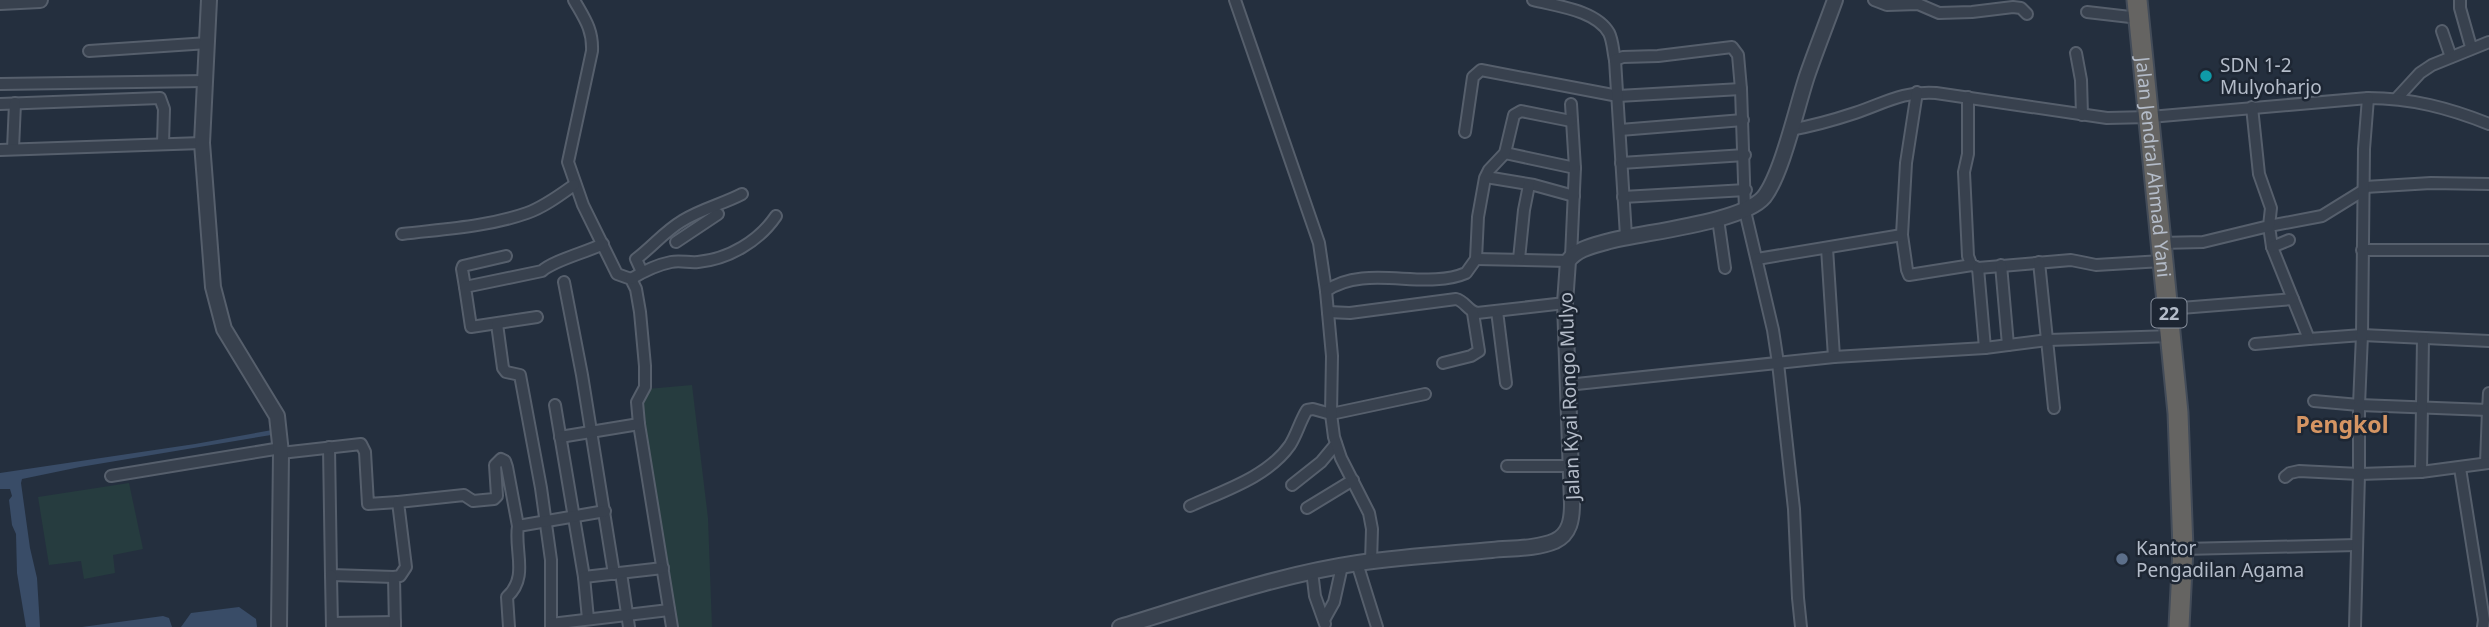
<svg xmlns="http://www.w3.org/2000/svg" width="2489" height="627" font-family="'Noto Sans',sans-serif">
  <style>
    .green { fill: #263c3f }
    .water { fill: #394c67 }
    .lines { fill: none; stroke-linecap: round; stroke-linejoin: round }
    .minor-casing { stroke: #565f6c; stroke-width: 14 }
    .tertiary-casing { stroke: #565f6c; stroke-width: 18 }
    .trunk-casing { stroke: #434c59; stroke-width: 23 }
    .minor { stroke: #38414e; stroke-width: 10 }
    .tertiary { stroke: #38414e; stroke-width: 14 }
    .trunk { stroke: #656462; stroke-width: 19 }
    .culture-dot { fill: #0f9aa8; stroke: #1d2633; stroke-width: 2.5 }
    .service-dot { fill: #5c6f8a; stroke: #1d2633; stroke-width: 2.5 }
    .labels { text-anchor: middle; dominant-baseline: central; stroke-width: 5; stroke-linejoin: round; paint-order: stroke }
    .shield { fill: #1d2633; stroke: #878f9c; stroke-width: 2 }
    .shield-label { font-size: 18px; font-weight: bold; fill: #b4bcc9 }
    .poi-label { font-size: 19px; fill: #b4bcc9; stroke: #1d2633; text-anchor: start }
    .street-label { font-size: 19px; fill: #b4bcc9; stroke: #1d2633 }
    .quarter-label { font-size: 23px; font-weight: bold; fill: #d59563; stroke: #1d2633 }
  </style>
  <rect width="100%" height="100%" fill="#242f3e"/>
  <g class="green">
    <polygon points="692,385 708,518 712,627 674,627 640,404 647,389"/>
    <polygon points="129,483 143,549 113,555 115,573 84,579 81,561 49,565 38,497"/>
  </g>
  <g class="water">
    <polygon points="272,430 271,435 80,467 22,479 21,483 30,548 37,578 40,627 26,627 17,573 16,534 12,525 9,500 12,496 10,489 0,489 0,473 195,444"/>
    <polygon points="239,607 256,619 257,627 181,627 191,613"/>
    <polygon points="163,616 169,618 172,627 82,627"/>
  </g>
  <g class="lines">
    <g class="minor-casing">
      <g id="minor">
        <path d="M574,0C584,18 593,29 592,51L568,162L583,205L617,274L631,279L636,289L640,312L645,366V387L637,402L639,424L672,627"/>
        <polyline points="1235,0 1319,243 1326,291"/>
        <path d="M1533,0C1556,6 1596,10 1609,33C1613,41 1613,52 1615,60"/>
        <polyline points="1874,0 1887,5 1918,4 1939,13 1972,12 2013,7 2021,8 2027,14"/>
        <polyline points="2460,0 2460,8 2471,47"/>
        <polyline points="2087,12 2139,18"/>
        <polyline points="2442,31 2451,57"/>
        <polyline points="89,51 208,43"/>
        <polyline points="2076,53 2081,80 2082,115"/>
        <polyline points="0,84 205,81"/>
        <polyline points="1968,97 1968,154 1964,172 1968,256 1971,264 1978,268 2071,260 2096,265 2162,261"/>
        <polyline points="2397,98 2420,73 2432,65 2489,42"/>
        <polyline points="0,104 160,98 164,109 163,144"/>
        <polyline points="1620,130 1743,120"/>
        <path d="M1790,130C1812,126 1834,120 1855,113C1885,103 1902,91 1936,93L2107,118L2150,117L2368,98C2411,98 2449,108 2489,124"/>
        <polyline points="1465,132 1473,77 1481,70 1618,96 1741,89"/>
        <polyline points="13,149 15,103"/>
        <polyline points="0,150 202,143"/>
        <polyline points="1505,153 1575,168"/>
        <polyline points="1621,163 1745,155"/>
        <polyline points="1486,177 1534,185 1574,196"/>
        <polyline points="2365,187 2431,183 2489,184"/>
        <polyline points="2364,190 2322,216 2269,226 2272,247 2309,339 2362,335 2489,341"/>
        <polyline points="1623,197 1746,190"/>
        <polyline points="1718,219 1725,268"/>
        <path d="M402,234C443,229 487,227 527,213C544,207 560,195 574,185"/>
        <polyline points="1902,235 1907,270 1909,275 1972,265"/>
        <polyline points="1626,236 1615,60 1623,57 1658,56 1732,47 1738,55 1741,89 1745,211 1773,330 1778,363 1794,509 1798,598 1801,627"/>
        <polyline points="676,242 718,214"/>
        <polyline points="2160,243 2203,242 2269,226 2271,208 2259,174 2252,107"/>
        <polyline points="2272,247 2289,240"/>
        <polyline points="1827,248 1834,357"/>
        <polyline points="2362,250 2489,250"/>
        <polyline points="1571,257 1575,168 1571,104"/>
        <polyline points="1476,259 1568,261"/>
        <polyline points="1519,259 1524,210 1529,185"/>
        <polyline points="1757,259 1902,235 1906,163 1917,92"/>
        <polyline points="2039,262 2054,408"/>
        <polyline points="2001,265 2008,345"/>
        <polyline points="1978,268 1985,348"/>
        <path d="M642,272L636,259C652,247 665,231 682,221C701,209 723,204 742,194"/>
        <path d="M631,279C644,271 656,265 671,262C680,260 689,263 698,262C729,259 759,241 776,216"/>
        <polyline points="564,282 582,375 614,574"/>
        <polyline points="465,287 462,269 463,266 506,256"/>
        <polyline points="2168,309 2293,299"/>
        <polyline points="1497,311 1506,383"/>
        <path d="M1328,312L1350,313L1456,299C1465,301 1468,311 1477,313L1565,303"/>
        <path d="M537,317L471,327L465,287L542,271C552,261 587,252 603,244"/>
        <polyline points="497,324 503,368 506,372 520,375 541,488 551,560 551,627"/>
        <polyline points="2255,344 2309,339"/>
        <polyline points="1443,363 1471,356 1479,351 1473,313"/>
        <polyline points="1567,385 1834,357 1985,348 2048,340 2172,336"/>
        <polyline points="2314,401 2359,405 2488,410 2489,393"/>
        <polyline points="555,405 584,577"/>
        <polyline points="560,437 639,424"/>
        <polyline points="329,447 331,575 394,577"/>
        <polyline points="281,453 361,444 365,452 368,504 398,502"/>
        <polyline points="2486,463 2488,410"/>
        <polyline points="1507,466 1570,466"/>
        <polyline points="2460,468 2484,620 2483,627"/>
        <polyline points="2421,472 2423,338"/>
        <polyline points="111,476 281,448"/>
        <polyline points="2285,477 2290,473 2299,471 2359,474 2421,472 2489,463"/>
        <polyline points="1292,485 1321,462 1336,444"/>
        <path d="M1190,506C1223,491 1268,477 1290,445C1297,434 1300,421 1307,410L1313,409L1331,414L1425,394"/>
        <polyline points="1307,508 1353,480"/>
        <polyline points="2183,549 2357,545"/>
        <path d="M1371,562L1372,529L1369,513L1341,458L1334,437L1331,414L1332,356L1326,291C1365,263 1425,291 1466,273L1476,259L1478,217L1485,178L1489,170L1505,153L1514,115L1521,111L1571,121"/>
        <polyline points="1357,563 1377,627"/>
        <polyline points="1312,571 1315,596 1325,624"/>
        <polyline points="621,573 629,627"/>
        <polyline points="331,575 332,627"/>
        <polyline points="588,619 584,577 663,568"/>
        <polyline points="1324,620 1334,602 1342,566"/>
        <polyline points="332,623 395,622"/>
        <polyline points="551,624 669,610"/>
        <polyline points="395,627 394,577 400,576 406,567 398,502 464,495 473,501 494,499 497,496 495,465 501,459 505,461 507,467 518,526"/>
        <path d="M509,627L507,597C529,577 514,551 518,526L605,511"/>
        <polyline points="2355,627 2359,474 2359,405 2362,335 2364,149 2368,98"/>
      </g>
    </g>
    <g class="tertiary-casing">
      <g id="tertiary">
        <polyline points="209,0 202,143 213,287 224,329 277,416 281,453 279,627"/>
        <polyline points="0,2 40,0"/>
        <path d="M1120,627C1199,603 1277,575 1358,563C1402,557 1447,554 1492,550C1512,548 1536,549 1555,541C1570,534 1572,519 1572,504L1565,303L1568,261C1577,249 1592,246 1606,242C1642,232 1742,223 1764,197C1782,174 1797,106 1807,76C1816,50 1826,25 1835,0"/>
      </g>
    </g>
    <g class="trunk-casing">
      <g id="trunk">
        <path id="s1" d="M2137,0L2178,413L2183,549L2179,627"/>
      </g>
    </g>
    <use href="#minor" class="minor"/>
    <use href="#tertiary" class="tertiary"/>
    <use href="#trunk" class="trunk"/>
  </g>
  <circle class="culture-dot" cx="2206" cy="76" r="7"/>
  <circle class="service-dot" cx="2122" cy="559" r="7"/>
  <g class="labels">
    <rect class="shield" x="2151.5" y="298.5" width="35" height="29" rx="5"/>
    <g class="shield-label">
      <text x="2169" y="313">22</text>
    </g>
    <g class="poi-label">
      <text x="2220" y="65">SDN 1-2<tspan x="2220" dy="22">Mulyoharjo</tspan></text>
      <text x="2136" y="548">Kantor<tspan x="2136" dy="22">Pengadilan Agama</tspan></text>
    </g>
    <g class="street-label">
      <text stroke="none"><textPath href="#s1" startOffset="168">Jalan Jendral Ahmad Yani</textPath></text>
      <text transform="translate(1569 396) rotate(-92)">Jalan Kyai Rongo Mulyo</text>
    </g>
    <g class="quarter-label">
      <text x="2342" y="424">Pengkol</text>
    </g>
  </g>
</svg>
